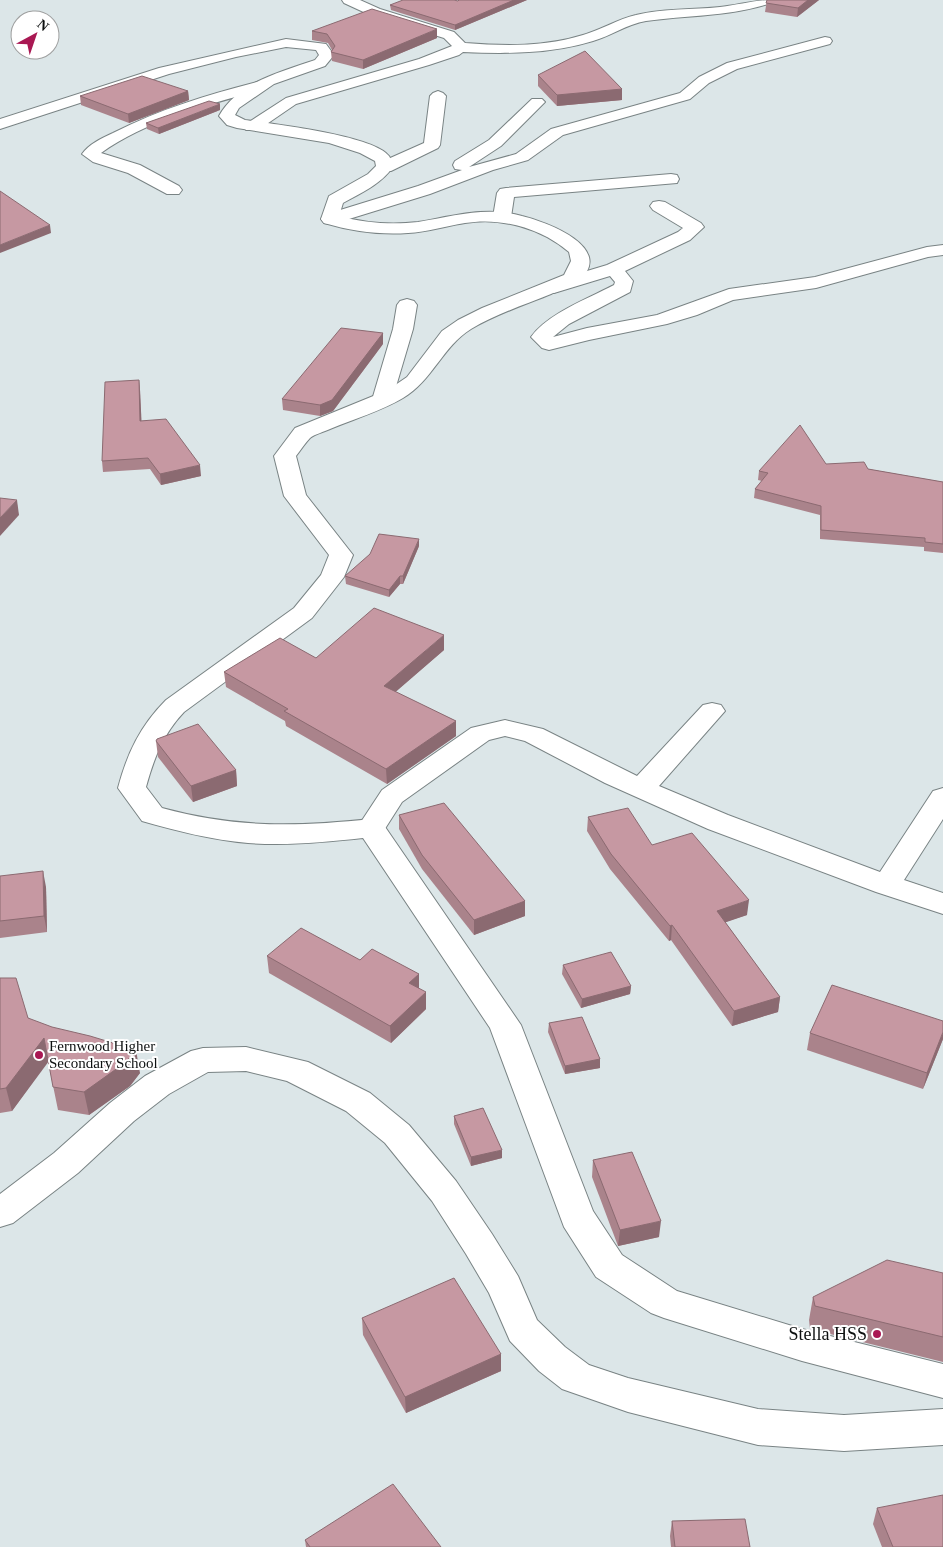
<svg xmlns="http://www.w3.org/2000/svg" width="943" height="1547" font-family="Georgia,serif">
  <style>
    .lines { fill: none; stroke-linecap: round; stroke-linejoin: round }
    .minor-casing { stroke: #798384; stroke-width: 2 }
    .tertiary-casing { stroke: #798384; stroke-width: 2 }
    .minor { fill: #fff; fill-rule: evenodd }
    .tertiary { fill: #fff; fill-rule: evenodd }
    .wall { fill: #aa838b }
    .shaded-wall { fill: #8b6a71 }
    .building { fill: #c698a2; stroke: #8b6a71 }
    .poi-dot { fill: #a91853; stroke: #fff; stroke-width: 2 }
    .labels { text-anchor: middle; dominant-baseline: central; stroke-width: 4; stroke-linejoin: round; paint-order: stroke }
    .poi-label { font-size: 15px; fill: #0d1010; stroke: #fff; text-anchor: start }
    .near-poi-label { font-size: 18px; fill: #0d1010; stroke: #fff; text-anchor: end }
  </style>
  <rect width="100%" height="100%" fill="#dce6e8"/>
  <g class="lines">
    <g class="minor-casing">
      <g id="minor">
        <path d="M342,0H360L380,9L454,32L465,43C504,46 545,47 583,35C601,30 618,19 636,15C664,8 692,10 720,7C739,5 754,0 773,0L771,3C730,17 688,15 646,21C627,24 611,36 593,41C550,54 507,54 463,52L459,55L429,65L296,104L258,130H246L244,127L246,124L286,98L419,59L452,46L444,38L370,15L344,3Z"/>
        <polygon points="825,37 830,38 832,41 830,44 737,69 709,83 690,99 563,135 528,160 493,170 430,194 336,223 330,224 324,223 321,219 324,215 418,186 462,170 455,169 453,165 455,161 489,140 532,99 542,99 545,102 501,146 469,167 516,154 551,129 680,93 699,77 727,63"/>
        <path d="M261,81L266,83L269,86L266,89C212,103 147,120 101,153L140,165L179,186L182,190L179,194H167L128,173L93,162L82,154C89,144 102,138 113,133C160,109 210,94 261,81Z"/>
        <polygon points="438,91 443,93 446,96 440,145 438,148 391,171 379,171 377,167 379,163 424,143 430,96 433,93"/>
        <polygon points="671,174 677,175 679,179 677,183 514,197 511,217 508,221 502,222 496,221 493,217 497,193 500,189 506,188"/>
        <path d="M659,201L665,202L701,223L704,227L690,240L625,271L633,281L630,292L569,324L553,337L587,328L657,315L729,289L815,277L927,247L943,245V255L928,257L816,288L733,300L697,315L667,324L589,340L549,350L542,348L531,337C547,314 589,298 614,285L615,282L610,276L554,293L547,291L545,287L547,283L607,265L678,232L683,228L653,210L650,206L653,202Z"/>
        <polygon points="407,299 414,301 417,305 413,329 392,400 389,404 382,406 375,404 372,400 393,329 397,305 400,301"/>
        <polygon points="712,703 721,705 725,711 659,786 728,815 880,872 933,791 943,788 943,819 904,880 943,893 943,914 876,892 708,829 605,783 525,741 505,736 489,740 402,802 381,835 371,837 361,835 357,828 382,790 471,728 505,720 543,729 637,776 703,705"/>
      </g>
    </g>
    <g class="tertiary-casing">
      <g id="tertiary">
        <path d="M286,39L326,44L334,55L325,66L274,84L239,108L235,115L245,120C272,124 373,135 389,156C391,159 392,164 393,167C381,184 361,193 343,203L339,216C364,223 393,225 418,222C454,216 486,206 522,216C547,222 617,248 578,282C572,288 559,290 551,294C524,305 496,314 471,329C443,346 432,381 403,398C381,411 354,419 330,429C324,432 315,434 310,438C305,443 300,451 296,456L306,495L353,555L344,577L312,618L184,712C163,734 154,758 146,787L162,808C236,828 295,827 371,819L381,821L521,1025L593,1211L622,1255L677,1291L802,1329L943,1364V1398L802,1361L664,1318L651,1313L596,1277L564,1227L490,1028L363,838C325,842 286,846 248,843C212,840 177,831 142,821L118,788C127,754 140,726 166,700L294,608L321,575L329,555L284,496L274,456L295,428L388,390L407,377L442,331L458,320L482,308L564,275L571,261L569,252C541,228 501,217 465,223C446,226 427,232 408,233C379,235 351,231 324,223L321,219L329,196L368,174L376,166L375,161L360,153L329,143L237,128L227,125L219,116C238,82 281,72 315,60L319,55L316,50L286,47L236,57L169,74L0,129V119L159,68Z"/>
        <polygon points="246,1047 308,1062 370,1093 409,1125 456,1181 492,1234 518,1276 537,1320 565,1347 589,1365 628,1378 758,1409 844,1415 943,1409 943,1445 844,1451 758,1445 628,1412 562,1389 539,1371 510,1341 489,1293 466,1254 432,1201 385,1143 346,1111 287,1081 246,1071 208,1072 169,1094 134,1121 78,1173 13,1223 0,1227 0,1194 54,1153 110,1103 145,1076 191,1051 203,1048"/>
      </g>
    </g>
    <use href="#minor" class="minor"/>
    <use href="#tertiary" class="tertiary"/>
  </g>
  <g class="wall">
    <polygon points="459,0 527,0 455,30 391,10 390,5 458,1"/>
    <polygon points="767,0 819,0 797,17 765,12"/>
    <polygon points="312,31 437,38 363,69 332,61 331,52 332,50 328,43 312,40"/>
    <polygon points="538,75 622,89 622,100 557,106 538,86"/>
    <polygon points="188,91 189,100 129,123 81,105 80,96"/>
    <polygon points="220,110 159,134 147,129 146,123"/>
    <polygon points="383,344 333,411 320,416 283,410 282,399"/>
    <polygon points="139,380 140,390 141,421 201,476 161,485 150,469 103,472 102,461"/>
    <polygon points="826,464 868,469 943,482 943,553 924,551 924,547 820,539 820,515 754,498 755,489 762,481 758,480 759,471"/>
    <polygon points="419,546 403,584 400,584 389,597 346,584 345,576"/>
    <polygon points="444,650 395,692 456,721 456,736 387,784 286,726 285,721 226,687 224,672 316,658"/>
    <polygon points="156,741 236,770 237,786 193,802 158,757"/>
    <polygon points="399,815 525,901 525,916 474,935 422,869 399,829"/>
    <polygon points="588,817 652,845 747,915 725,922 780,997 778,1012 732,1026 671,940 669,941 610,869 587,831"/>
    <polygon points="0,876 46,887 47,932 0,938"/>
    <polygon points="267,956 360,960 419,974 419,989 426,1009 391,1043 269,973"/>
    <polygon points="563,965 631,986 630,994 581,1008 562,974"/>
    <polygon points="0,978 28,1018 140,1073 130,1086 89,1115 58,1110 48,1061 12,1111 0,1113"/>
    <polygon points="549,1023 600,1059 600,1068 565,1074 548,1032"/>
    <polygon points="810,1033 943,1039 923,1089 807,1050"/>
    <polygon points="454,1116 502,1158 471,1166 454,1124"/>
    <polygon points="593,1160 659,1237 618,1246 592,1177"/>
    <polygon points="943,1273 943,1362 810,1329 809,1320 813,1297"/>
    <polygon points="362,1318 501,1354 501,1371 406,1413 363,1335"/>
    <polygon points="877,1508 943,1547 882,1547 873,1524"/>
    <polygon points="672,1521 750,1547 671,1547 670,1536"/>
    <polygon points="305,1540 441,1547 306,1547"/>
  </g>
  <g class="shaded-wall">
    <polygon points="514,0 527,0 455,30 455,25"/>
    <polygon points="808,0 819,0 797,17 798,8"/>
    <polygon points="437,29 437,38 363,69 363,60"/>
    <polygon points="622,89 622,100 557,106 557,95"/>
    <polygon points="188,91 189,100 129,123 128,114"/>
    <polygon points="220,104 220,110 159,134 158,128"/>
    <polygon points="50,225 51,233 0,253 0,245"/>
    <polygon points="383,333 383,344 333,411 320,416 320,405"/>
    <polygon points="139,380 140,390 142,431 140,421"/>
    <polygon points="200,465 201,476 161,485 160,474"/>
    <polygon points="17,500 19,515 0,536 0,518"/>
    <polygon points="419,539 419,546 403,584 403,576"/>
    <polygon points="400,576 400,584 389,597 389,590"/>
    <polygon points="444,635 444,650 384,702 384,686"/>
    <polygon points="456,721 456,736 387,784 386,769"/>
    <polygon points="236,770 237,786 193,802 191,786"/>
    <polygon points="43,871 46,887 47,932 44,916"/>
    <polygon points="749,900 747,915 715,926 717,911"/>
    <polygon points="525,901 525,916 474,935 474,920"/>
    <polygon points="672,925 671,940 669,941 670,926"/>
    <polygon points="419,974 419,991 409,983"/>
    <polygon points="631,986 630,994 581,1008 582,999"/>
    <polygon points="426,992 426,1009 391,1043 390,1026"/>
    <polygon points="780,997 778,1012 732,1026 734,1011"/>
    <polygon points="943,1032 943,1039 923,1089 927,1073"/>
    <polygon points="44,1038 49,1061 12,1111 6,1088"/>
    <polygon points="136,1050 140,1073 130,1086 89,1115 84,1092"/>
    <polygon points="600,1059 600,1068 565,1074 565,1066"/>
    <polygon points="502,1150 502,1158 471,1166 471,1157"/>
    <polygon points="661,1221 659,1237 618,1246 620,1230"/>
    <polygon points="501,1354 501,1371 406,1413 405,1397"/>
  </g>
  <g class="building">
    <polygon points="403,0 454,0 458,1 459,0 514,0 455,25 390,5"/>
    <polygon points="767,0 808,0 798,8 766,3"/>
    <polygon points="372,9 437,29 363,60 331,52 335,46 327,34 312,31"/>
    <polygon points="585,51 622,89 557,95 538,75"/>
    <polygon points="142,76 188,91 128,114 80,96"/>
    <polygon points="209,101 220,104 158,128 146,123"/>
    <polygon points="0,191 50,225 0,245"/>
    <polygon points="341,328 383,333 332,400 320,405 282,399"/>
    <polygon points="139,380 140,421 166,419 200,465 160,474 148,458 102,461 105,382"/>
    <polygon points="800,425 826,464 864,462 868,469 943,482 943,544 925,542 925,538 821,530 821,506 755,489 768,473 759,471"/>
    <polygon points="0,498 17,500 0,518"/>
    <polygon points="379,534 419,539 403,576 400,576 389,590 345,576 370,554"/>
    <polygon points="374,608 444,635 384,686 456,721 386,769 284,711 288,709 224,672 280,638 316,658"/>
    <polygon points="198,724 236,770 191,786 156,741 157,739"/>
    <polygon points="444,803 525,901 474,920 422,855 399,815"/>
    <polygon points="628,808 652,845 692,833 749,900 717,911 780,997 734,1011 672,925 670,926 611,854 588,817"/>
    <polygon points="43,871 44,916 0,921 0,876"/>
    <polygon points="301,928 360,960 372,949 419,974 409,983 426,992 390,1026 267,956"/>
    <polygon points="611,952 631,986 582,999 563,965"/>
    <polygon points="0,978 16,978 28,1018 52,1027 90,1036 136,1050 126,1062 84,1092 53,1087 44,1038 6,1088 0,1089"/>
    <polygon points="832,985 943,1021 943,1032 927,1073 810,1033"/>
    <polygon points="582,1017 600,1059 565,1066 549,1023"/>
    <polygon points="483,1108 502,1150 471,1157 454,1116"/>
    <polygon points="632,1152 661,1221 620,1230 593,1160"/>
    <polygon points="887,1260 943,1273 943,1337 815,1306 813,1297"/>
    <polygon points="454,1278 501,1354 405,1397 362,1318"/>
    <polygon points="393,1484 441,1547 310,1547 305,1540"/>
    <polygon points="943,1495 943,1547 893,1547 877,1508"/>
    <polygon points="745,1519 750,1547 675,1547 672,1521"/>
  </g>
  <g class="poi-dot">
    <circle cx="39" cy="1055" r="5"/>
    <circle cx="877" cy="1334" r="5"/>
  </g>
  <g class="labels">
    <g class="poi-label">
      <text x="49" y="1046">Fernwood Higher<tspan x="49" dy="17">Secondary School</tspan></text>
    </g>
    <g class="near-poi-label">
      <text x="867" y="1334">Stella HSS</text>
    </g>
  </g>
  <g transform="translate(35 35) rotate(40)"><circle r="24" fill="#ffffff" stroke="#9e9f9f"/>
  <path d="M0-4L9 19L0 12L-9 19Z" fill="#a91853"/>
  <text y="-8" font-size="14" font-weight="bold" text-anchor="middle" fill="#0d1010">N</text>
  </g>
</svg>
